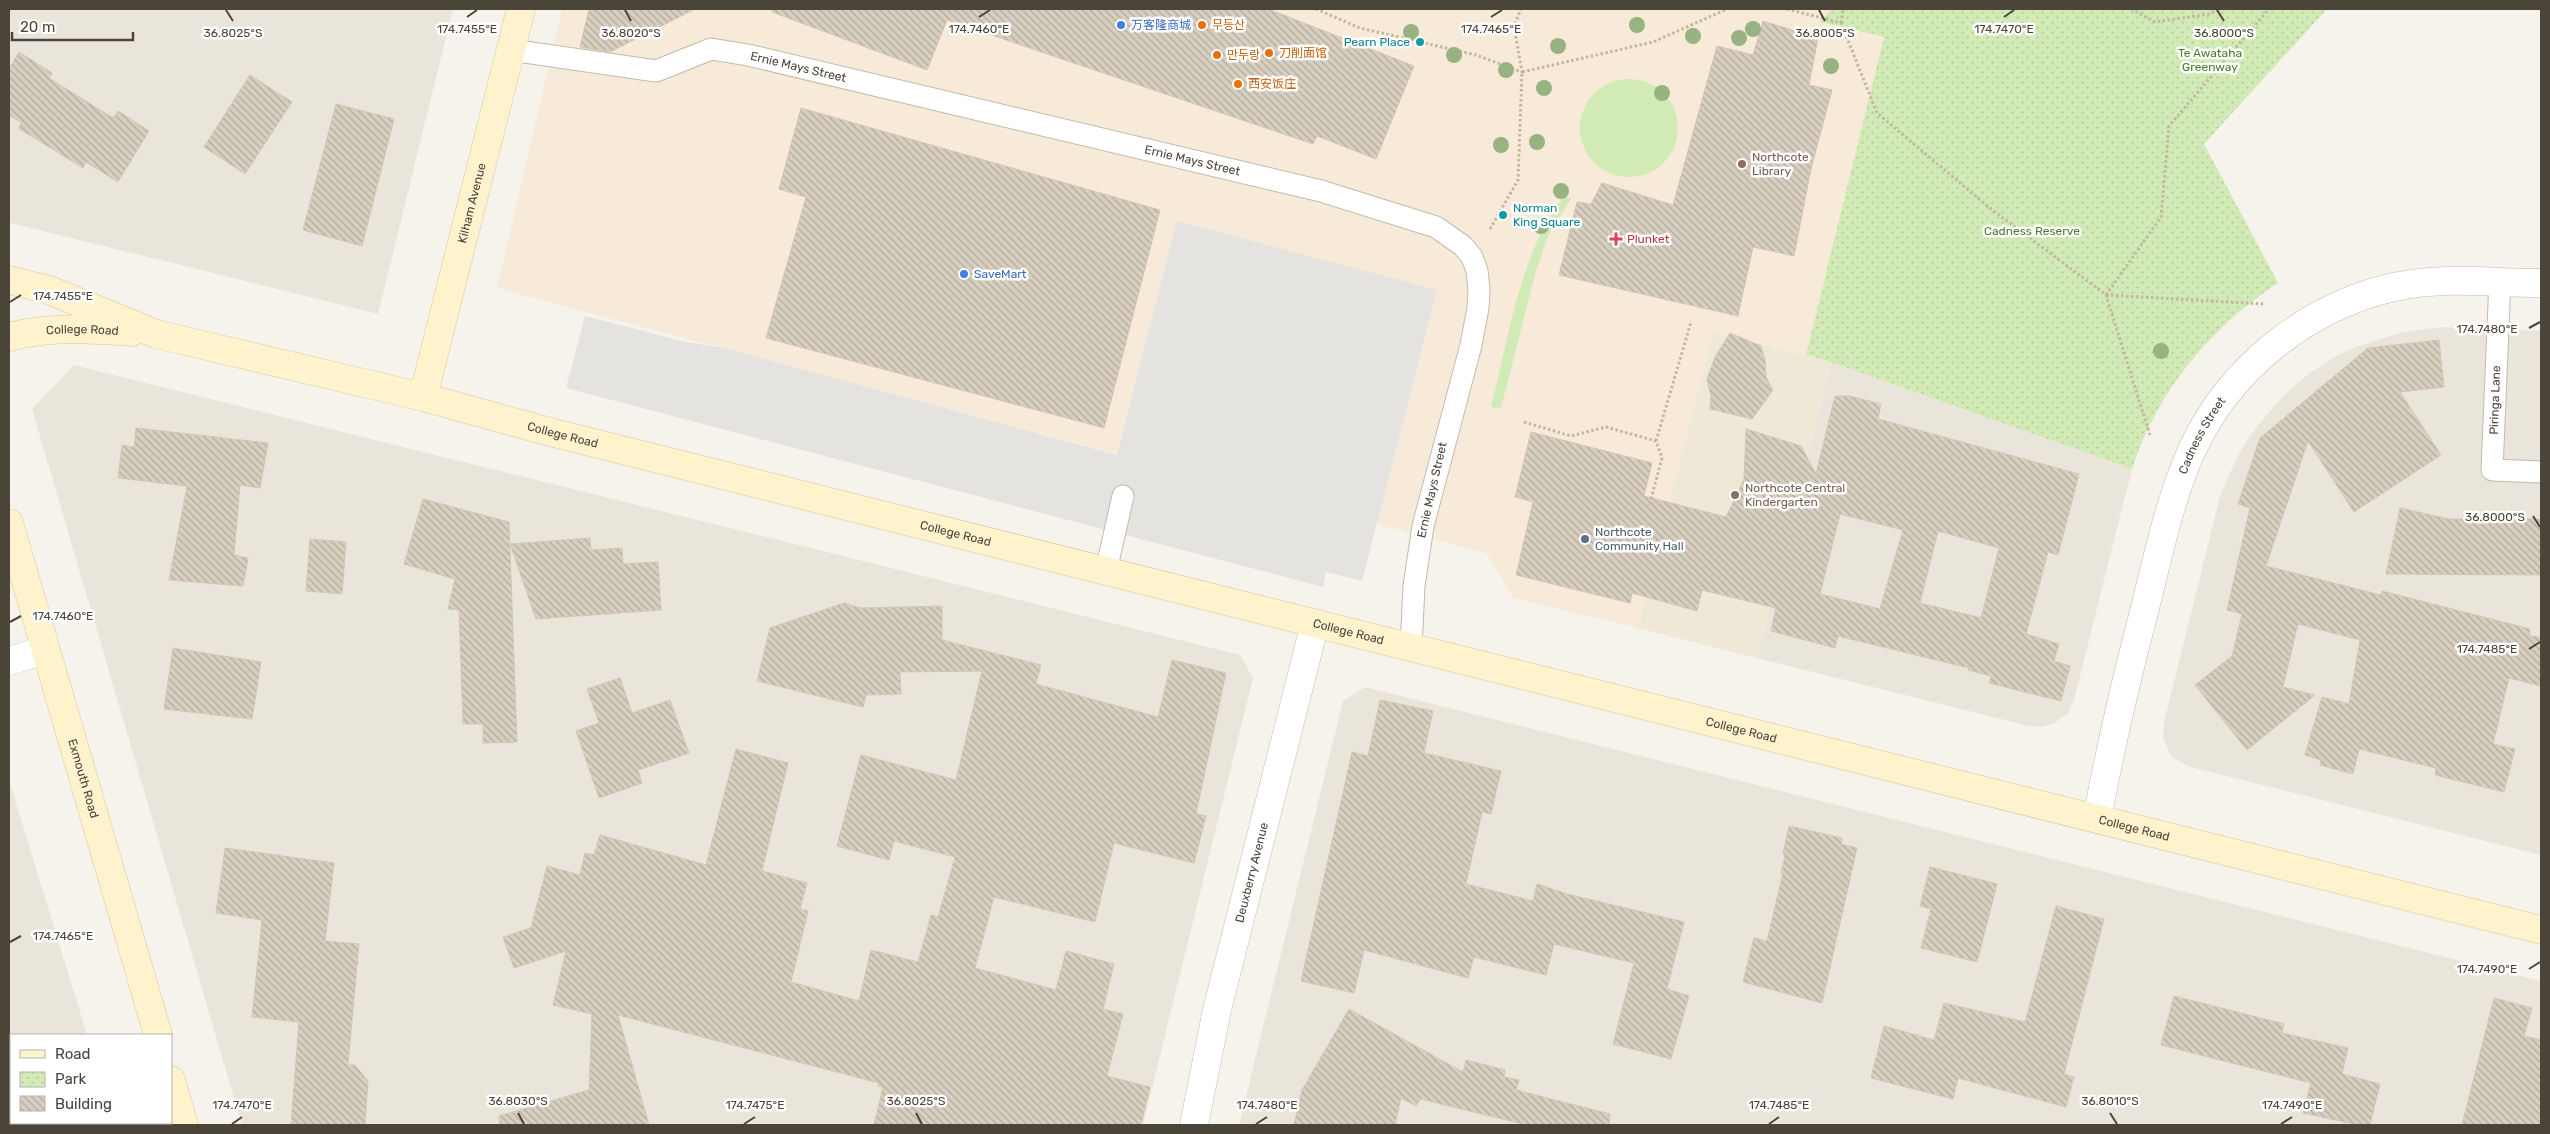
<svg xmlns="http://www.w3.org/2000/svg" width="2550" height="1134" font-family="Rubik,'Noto Sans SC','Noto Sans KR',sans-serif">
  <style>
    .residential { fill: #eae5da }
    .commercial { fill: #f7ead8 }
    .education { fill: #efe8d6 }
    .grass { fill: #d2eab5 }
    .park { fill: url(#park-dots) }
    .parking { fill: #e5e3e0 }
    .building { fill: url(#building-back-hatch); stroke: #d3c7b4; fill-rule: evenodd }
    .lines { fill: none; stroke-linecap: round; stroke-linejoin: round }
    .lane-casing { stroke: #c2bbae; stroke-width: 23 }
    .street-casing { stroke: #c2bbae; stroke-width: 29 }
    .secondary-casing { stroke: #d6c79b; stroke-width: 29 }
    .path { stroke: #c4b79f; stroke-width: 3; stroke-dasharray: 2.5 2.5; stroke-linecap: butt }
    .lane { stroke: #fff; stroke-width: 21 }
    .street { stroke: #fff; stroke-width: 28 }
    .secondary { stroke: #fff3cd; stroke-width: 28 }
    .tree { fill: #97b381 }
    .ticks { fill: none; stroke: #4b4439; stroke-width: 2 }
    .shop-dot { fill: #3f7fe0; stroke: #fff; stroke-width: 2 }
    .food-dot { fill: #e8710a; stroke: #fff; stroke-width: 2 }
    .culture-dot { fill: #0f9aa8; stroke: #fff; stroke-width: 2 }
    .education-dot { fill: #8d6e63; stroke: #fff; stroke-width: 2 }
    .health-dot { fill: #e0444e; stroke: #fff; stroke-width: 2 }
    .service-dot { fill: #5c6f8a; stroke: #fff; stroke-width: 2 }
    .labels { text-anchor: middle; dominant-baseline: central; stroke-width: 5; stroke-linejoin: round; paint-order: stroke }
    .shop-label { font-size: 12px; fill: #366cbe; stroke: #fff; text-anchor: start }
    .food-label { font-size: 12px; fill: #c56008; stroke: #fff; text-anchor: start }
    .culture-label { font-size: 12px; fill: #0d838f; stroke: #fff; text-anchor: end }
    .park-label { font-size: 12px; fill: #4a7f2a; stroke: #fff }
    .street-label { font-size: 12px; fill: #4b4439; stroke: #fff }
    .education-label { font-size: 12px; fill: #785e54; stroke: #fff; text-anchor: start }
    .health-label { font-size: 12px; fill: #be3a42; stroke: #fff; text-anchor: start }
    .service-label { font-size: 12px; fill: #4e5e75; stroke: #fff; text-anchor: start }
    .ticks-label { font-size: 12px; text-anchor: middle; fill: #4b4439; stroke: #fff; stroke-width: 5; stroke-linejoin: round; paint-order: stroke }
  </style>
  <defs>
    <pattern id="park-dots" width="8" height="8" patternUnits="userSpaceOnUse" patternTransform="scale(1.25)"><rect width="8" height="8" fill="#d2eab5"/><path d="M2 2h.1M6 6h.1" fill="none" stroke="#b6ca9c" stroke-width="1.8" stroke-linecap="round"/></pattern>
    <pattern id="building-back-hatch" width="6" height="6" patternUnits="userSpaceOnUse" patternTransform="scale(1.25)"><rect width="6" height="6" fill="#d8cfc1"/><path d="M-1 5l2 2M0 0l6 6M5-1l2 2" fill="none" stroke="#b1aa9e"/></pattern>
  </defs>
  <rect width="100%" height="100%" fill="#f6f3ec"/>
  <g class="residential">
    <polygon points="9,9 453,9 378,314 11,223 9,221"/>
    <polygon points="2441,327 2541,331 2541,855 2190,767 2172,757 2163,739 2164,722 2220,496 2237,457 2254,430 2286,393 2311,372 2333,358 2355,347 2400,333"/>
    <polygon points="1831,362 2132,469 2074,700 2068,713 2055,723 2042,727 2029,726 1757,658"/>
    <polygon points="74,365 1240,655 1253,678 1143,1125 242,1125 32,409"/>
    <polygon points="1365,687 2541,981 2541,1125 1239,1125 1343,701"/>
    <polygon points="9,780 87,1035 11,1035 11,1123 114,1123 114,1125 9,1125"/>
  </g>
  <polygon class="commercial" points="562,9 1832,9 1821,23 1884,37 1806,355 1713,332 1638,628 1513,598 1486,553 497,288"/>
  <polygon class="education" points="1713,332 1831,362 1757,658 1638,628"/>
  <g class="grass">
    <circle cx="1629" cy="128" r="49"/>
    <path d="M1565,196L1571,199L1549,233L1536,271L1501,408L1491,407C1508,342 1521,247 1565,196Z"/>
  </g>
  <path class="park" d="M1832,9H2327L2204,144L2278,283C2209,329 2158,390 2132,469L1831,362L1806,355L1884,37L1820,22Z"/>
  <polygon class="parking" points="1177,221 1437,290 1362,581 1326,572 1323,587 566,388 585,316 686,342 724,348 1117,455"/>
  <g class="building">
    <polygon points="589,9 695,9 610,52 580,47"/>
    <polygon points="773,9 1268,9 1414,66 1376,159 1317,136 1313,144 947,20 927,70 772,12"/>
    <polygon points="1763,21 1818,38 1809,85 1832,90 1811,169 1794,256 1753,247 1738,316 1559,275 1577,202 1591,204 1602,183 1673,205 1717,46 1753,55"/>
    <polygon points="19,52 52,73 49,78 113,118 118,111 149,131 118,182 86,162 83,168 18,128 22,123 9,115 9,69"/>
    <polygon points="250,75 292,102 245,174 204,147"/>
    <polygon points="336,104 394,119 362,246 303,230"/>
    <polygon points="801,108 1160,210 1104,428 766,338 806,197 779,189"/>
    <polygon points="1730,333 1761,346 1765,360 1766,377 1773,390 1752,419 1710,409 1711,396 1707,379 1715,357"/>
    <polygon points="2439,340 2444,387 2400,392 2441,455 2354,512 2308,441 2266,566 2381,595 2382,591 2530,629 2529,635 2541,638 2541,686 2509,678 2493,744 2515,749 2504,792 2435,775 2436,768 2359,749 2353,774 2320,765 2321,760 2305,755 2322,697 2349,704 2360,640 2298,624 2283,687 2315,695 2247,750 2195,685 2232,656 2242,614 2227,610 2250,508 2238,504 2260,438 2368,348"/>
    <path d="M1835,396H1849L1881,404L1878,419L2079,474L2058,555L2048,552L2026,634L2059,644L2054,661L2070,666L2061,701L1989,683L1991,676L1968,670L1969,668L1838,636L1835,648L1771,631L1776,608L1702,590L1697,611L1632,593L1630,603L1516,575L1533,502L1515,497L1531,432L1652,463L1644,496L1726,517L1744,479L1746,429L1801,446L1816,474ZM1840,514L1903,530L1880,609L1820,594ZM1938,531L1999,548L1981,618L1920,603Z"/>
    <polygon points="136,428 268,443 260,488 240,485 234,555 248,558 243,586 169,580 187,486 118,478 122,445 134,447"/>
    <polygon points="423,499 509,522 517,742 483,743 483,724 463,724 459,610 448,609 455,579 404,564"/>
    <polygon points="2400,508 2449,519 2541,519 2541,575 2386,574"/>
    <polygon points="590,538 591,550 622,548 623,564 658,562 661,610 536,619 510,544"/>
    <polygon points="310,539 346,542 342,594 306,591"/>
    <polygon points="844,603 860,608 942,606 942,640 1041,665 1036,684 1158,717 1172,660 1226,673 1196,814 1206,816 1194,863 1114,843 1095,922 994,897 975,968 1056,990 1066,951 1114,964 1103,1009 1123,1014 1107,1076 1150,1087 1141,1125 874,1125 883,1087 878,1086 879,1083 618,1015 649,1125 500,1125 499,1116 589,1090 592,1014 553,1005 566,951 514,968 503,937 531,928 547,866 580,875 585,853 594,855 600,835 706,865 736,749 788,763 762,871 807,883 800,909 808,911 791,982 859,1001 871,950 918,962 931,915 938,917 955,857 894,841 889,860 837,846 861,755 956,780 982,671 900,672 901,694 866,695 863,707 757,681 770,628"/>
    <polygon points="173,648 261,662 252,719 164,709"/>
    <polygon points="620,678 632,713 670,700 689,753 638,770 642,783 599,798 576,731 599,723 587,689"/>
    <polygon points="1380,700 1433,711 1424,753 1501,771 1491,814 1482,812 1466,884 1533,901 1537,884 1567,894 1684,922 1667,989 1689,996 1671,1059 1613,1044 1634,963 1554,944 1546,975 1474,957 1468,978 1364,950 1354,993 1301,981 1352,752 1368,756"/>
    <polygon points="1789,826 1842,838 1841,844 1857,848 1822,1003 1743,982 1754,938 1767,941 1783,873 1781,873 1785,855 1783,854"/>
    <polygon points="225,848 334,863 325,941 359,944 348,1065 355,1065 368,1081 365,1125 291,1125 299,1022 252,1017 262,920 216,913"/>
    <polygon points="1930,867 1997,884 1977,962 1921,948 1931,909 1920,906"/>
    <polygon points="2056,906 2104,919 2064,1074 2074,1077 2066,1107 1958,1078 1953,1099 1871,1078 1884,1026 1934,1040 1944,1003 2025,1022"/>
    <polygon points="2174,996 2284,1024 2282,1033 2348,1048 2342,1074 2380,1084 2370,1125 2358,1125 2303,1113 2311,1083 2161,1045"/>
    <polygon points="2494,998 2532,1008 2524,1036 2541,1040 2541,1125 2462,1125"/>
    <polygon points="1349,1009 1463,1072 1466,1060 1505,1070 1504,1077 1519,1080 1516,1090 1610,1114 1609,1125 1527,1125 1420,1099 1416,1106 1401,1098 1395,1125 1294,1125 1302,1090"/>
  </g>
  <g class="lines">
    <g class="lane-casing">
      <g id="lane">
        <path id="s1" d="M511,50L656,71L711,49L748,55L1321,191L1436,227L1463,246L1472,257L1477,271L1479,289L1478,308L1471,345L1423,526L1414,586L1411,648"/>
        <polyline points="2500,280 2492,470 2541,472"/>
        <polyline points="1106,571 1123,496"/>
      </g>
    </g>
    <g class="street-casing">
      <g id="street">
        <polyline points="9,661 45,650"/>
        <path id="s2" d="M2097,819C2110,749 2126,680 2144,612C2157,560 2170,498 2192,450C2229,369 2306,307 2394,287C2443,276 2491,283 2541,283"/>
        <path id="s3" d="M1194,1125L1217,1010L1315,623"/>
      </g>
    </g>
    <g class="secondary-casing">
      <g id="secondary">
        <path id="s4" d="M9,280L49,290L156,334L423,397L550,432L2541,930"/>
        <path id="s5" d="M9,337C50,326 91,329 132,332"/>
        <path id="s6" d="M423,397L521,9"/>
        <path id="s7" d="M9,523L158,1035"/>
        <polyline points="171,1080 184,1125"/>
      </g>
    </g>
    <g class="path">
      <polyline points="1316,9 1360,28 1476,55 1522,72 1514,26 1521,9"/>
      <polyline points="1787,9 1841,23 1877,113 1991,209 2106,295 2150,435"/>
      <polyline points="2131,9 2155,22 2209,14 2219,9"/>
      <polyline points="1841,23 1843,9"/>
      <polyline points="1490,229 1518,180 1522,72 1653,42 1727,9"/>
      <polyline points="2106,295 2161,217 2169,126 2269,9"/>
      <polyline points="2106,295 2265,304"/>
      <polyline points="1524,422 1571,436 1606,427 1656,441 1662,458 1651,499"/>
      <polyline points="1656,441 1691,322"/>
    </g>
    <use href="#lane" class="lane"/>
    <use href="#street" class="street"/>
    <use href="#secondary" class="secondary"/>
  </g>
  <g class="tree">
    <circle cx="1637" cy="25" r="8"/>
    <circle cx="1753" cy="29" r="8"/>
    <circle cx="1411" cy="32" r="8"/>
    <circle cx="1693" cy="36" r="8"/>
    <circle cx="1739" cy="38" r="8"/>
    <circle cx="1558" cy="46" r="8"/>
    <circle cx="1454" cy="55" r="8"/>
    <circle cx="1831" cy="66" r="8"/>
    <circle cx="1506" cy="70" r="8"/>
    <circle cx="1544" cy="88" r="8"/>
    <circle cx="1662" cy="93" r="8"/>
    <circle cx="1537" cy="142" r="8"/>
    <circle cx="1501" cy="145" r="8"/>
    <circle cx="1561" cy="191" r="8"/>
    <circle cx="1541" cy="226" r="8"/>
    <circle cx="2161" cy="351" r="8"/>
  </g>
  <path class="ticks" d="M226,10L233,21M625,10L631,21M1819,10L1825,21M2217,10L2224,21M467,17L477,10M979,17L990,10M1491,17L1502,10M2004,17L2014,10M10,302L21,295M2529,328L2540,322M2533,516L2540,527M10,622L21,616M2529,649L2540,642M10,942L21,936M2529,969L2540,962M518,1113L524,1124M916,1113L922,1124M2110,1113L2117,1124M232,1124L242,1117M744,1124L755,1117M1256,1124L1267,1117M1769,1124L1779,1117M2281,1124L2292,1117"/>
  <g class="shop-dot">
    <circle cx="1121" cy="25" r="5"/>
    <circle cx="964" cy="274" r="5"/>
  </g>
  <g class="food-dot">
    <circle cx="1202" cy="25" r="5"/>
    <circle cx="1269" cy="53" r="5"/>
    <circle cx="1217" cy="55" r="5"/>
    <circle cx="1238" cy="84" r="5"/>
  </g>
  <g class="culture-dot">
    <circle cx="1420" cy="42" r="5"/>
    <circle cx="1503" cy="215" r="5"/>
  </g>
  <g class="education-dot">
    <circle cx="1742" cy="164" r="5"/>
    <circle cx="1735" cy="495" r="5"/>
  </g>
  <path class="health-dot" d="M1613.5 231.5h5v5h5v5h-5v5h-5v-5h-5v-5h5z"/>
  <circle class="service-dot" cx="1585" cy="539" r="5"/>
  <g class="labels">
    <g class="shop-label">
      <text x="1131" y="25">万客隆商城</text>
      <text x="974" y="274">SaveMart</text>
    </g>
    <g class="food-label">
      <text x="1212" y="25">무등산</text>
      <text x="1279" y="53">刀削面馆</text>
      <text x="1227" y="55">만두랑</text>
      <text x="1248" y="84">西安饭庄</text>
    </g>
    <g class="culture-label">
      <text x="1410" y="42">Pearn Place</text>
      <text x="1513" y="208" text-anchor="start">Norman<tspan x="1513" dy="14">King Square</tspan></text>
    </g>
    <g class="park-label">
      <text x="2210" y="53">Te Awataha<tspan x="2210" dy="14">Greenway</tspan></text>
      <text x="2032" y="231">Cadness Reserve</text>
    </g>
    <g class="street-label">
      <text stroke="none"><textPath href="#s1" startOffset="295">Ernie Mays Street</textPath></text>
      <text stroke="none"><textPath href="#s1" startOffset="700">Ernie Mays Street</textPath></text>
      <text stroke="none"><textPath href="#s6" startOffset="200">Kilham Avenue</textPath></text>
      <text stroke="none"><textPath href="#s5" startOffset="74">College Road</textPath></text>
      <text transform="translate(2495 400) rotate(-88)">Piringa Lane</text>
      <text stroke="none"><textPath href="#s4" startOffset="576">College Road</textPath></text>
      <text stroke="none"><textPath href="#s2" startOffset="399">Cadness Street</textPath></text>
      <text transform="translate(1432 490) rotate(-77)">Ernie Mays Street</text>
      <text stroke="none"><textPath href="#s4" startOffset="981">College Road</textPath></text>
      <text stroke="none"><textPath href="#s4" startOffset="1386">College Road</textPath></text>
      <text stroke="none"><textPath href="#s4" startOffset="1791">College Road</textPath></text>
      <text stroke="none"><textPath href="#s7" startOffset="266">Exmouth Road</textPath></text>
      <text stroke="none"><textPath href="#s4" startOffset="2196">College Road</textPath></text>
      <text stroke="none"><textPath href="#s3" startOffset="259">Deuxberry Avenue</textPath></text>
    </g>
    <g class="education-label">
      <text x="1752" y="157">Northcote<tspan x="1752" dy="14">Library</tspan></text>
      <text x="1745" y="488">Northcote Central<tspan x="1745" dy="14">Kindergarten</tspan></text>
    </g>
    <g class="health-label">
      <text x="1627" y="239">Plunket</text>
    </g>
    <g class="service-label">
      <text x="1595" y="532">Northcote<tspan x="1595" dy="14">Community Hall</tspan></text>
    </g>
  </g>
  <g class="ticks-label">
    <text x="979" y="33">174.7460°E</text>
    <text x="1491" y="33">174.7465°E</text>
    <text x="467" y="33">174.7455°E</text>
    <text x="2004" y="33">174.7470°E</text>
    <text x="233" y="37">36.8025°S</text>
    <text x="631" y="37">36.8020°S</text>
    <text x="1825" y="37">36.8005°S</text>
    <text x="2224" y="37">36.8000°S</text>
    <text x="63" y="300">174.7455°E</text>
    <text x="2487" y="333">174.7480°E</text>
    <text x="2495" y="521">36.8000°S</text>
    <text x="63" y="620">174.7460°E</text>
    <text x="2487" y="653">174.7485°E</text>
    <text x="63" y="940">174.7465°E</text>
    <text x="2487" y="973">174.7490°E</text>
    <text x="518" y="1105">36.8030°S</text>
    <text x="916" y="1105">36.8025°S</text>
    <text x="2110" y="1105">36.8010°S</text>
    <text x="242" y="1109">174.7470°E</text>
    <text x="755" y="1109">174.7475°E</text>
    <text x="1267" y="1109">174.7480°E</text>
    <text x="1779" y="1109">174.7485°E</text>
    <text x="2292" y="1109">174.7490°E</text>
  </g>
  <rect width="2550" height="1134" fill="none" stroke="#4b4439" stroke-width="20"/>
  <rect x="10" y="1034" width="162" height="90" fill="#ffffff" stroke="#b7b4b0"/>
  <rect x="20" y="1050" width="25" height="8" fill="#fff3cd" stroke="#b7b4b0"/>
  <text x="55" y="1059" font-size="15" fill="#4b4439">Road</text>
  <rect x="20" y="1072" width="25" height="15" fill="url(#park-dots)" stroke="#b7b4b0"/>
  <text x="55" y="1084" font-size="15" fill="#4b4439">Park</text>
  <rect x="20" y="1096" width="25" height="15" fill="url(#building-back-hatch)" stroke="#b7b4b0"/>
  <text x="55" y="1109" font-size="15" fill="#4b4439">Building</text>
  <path d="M12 32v8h121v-8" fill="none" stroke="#4b4439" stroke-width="2.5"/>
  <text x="20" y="32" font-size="15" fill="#4b4439" stroke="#ffffff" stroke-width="4" paint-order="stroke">20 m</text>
</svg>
